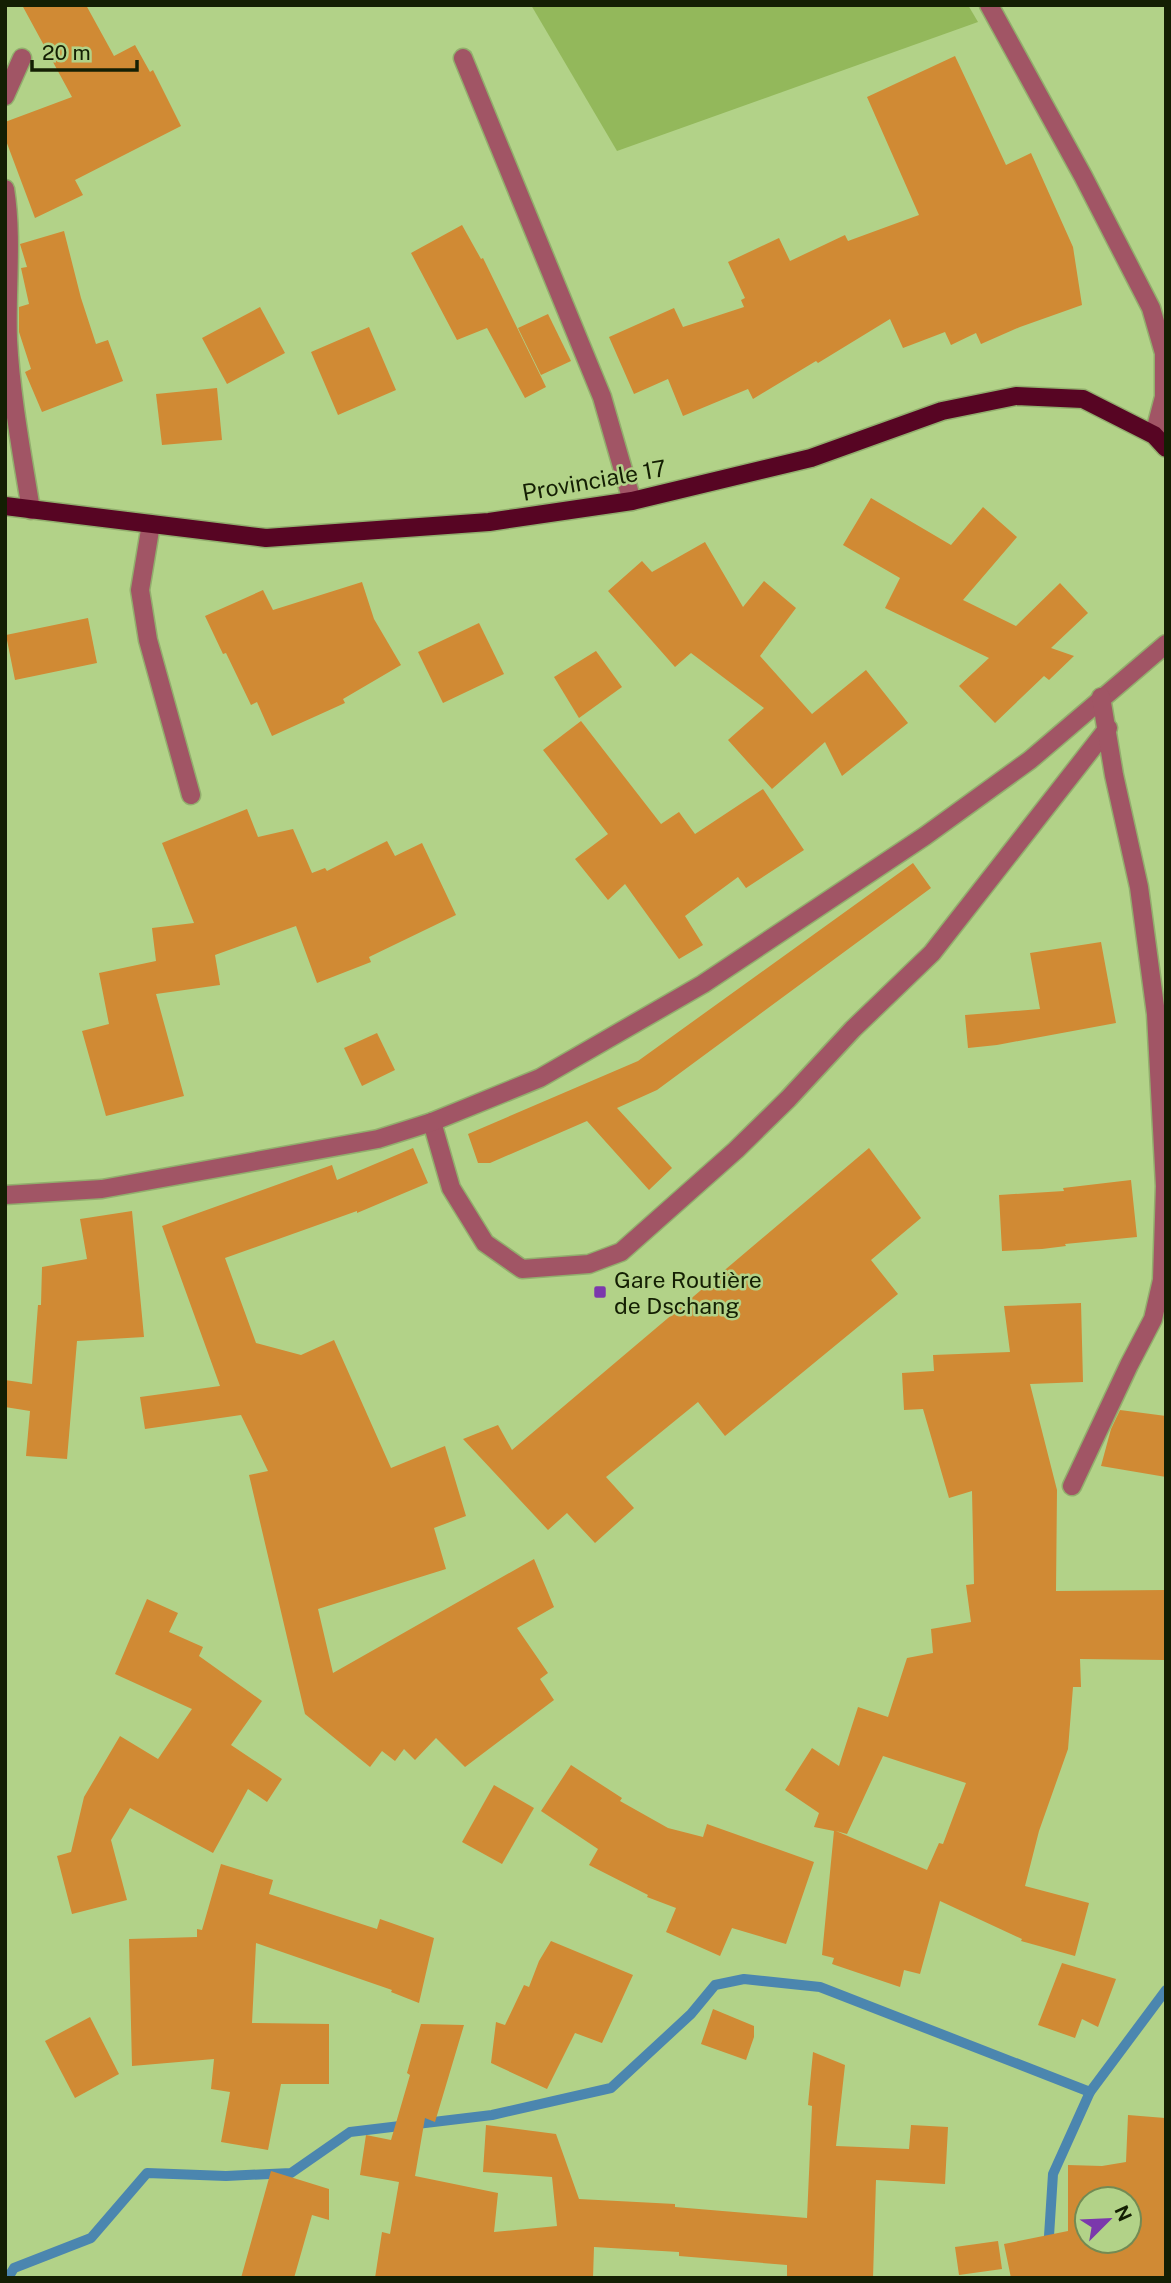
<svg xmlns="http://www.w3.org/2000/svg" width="1171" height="2283" font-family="'Public Sans',sans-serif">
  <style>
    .green { fill: #93b85b }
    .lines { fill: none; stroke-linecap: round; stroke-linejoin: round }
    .stream { stroke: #4b86af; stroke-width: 10 }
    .building { fill: #d08a34; fill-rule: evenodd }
    .minor-casing { stroke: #92ae6d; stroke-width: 21 }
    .major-casing { stroke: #92ae6d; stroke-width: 21 }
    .minor { stroke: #a15565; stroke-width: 18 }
    .major { stroke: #570523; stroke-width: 18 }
    .poi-dot { fill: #7b38ac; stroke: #b2d288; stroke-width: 2.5 }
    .labels { text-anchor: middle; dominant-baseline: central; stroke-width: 5; stroke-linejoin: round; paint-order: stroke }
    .street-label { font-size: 23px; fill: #141f03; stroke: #b2d288 }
    .poi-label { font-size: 23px; fill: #141f03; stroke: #b2d288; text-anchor: start }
  </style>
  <rect width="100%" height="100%" fill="#b2d288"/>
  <polygon class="green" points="531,5 968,5 978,22 617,151"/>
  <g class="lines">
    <g class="stream">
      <polyline points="1053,2246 1049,2236 1053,2174 1090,2092 1166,1990"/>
      <polyline points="8,2278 14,2268 91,2238 147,2173 226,2176 291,2173 350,2132 492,2115 611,2088 691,2014 715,1985 744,1979 820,1987 1090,2092"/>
    </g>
  </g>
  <g class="building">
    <polygon points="22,5 86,5 114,56 135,45 150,72 153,70 181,126 75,180 83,195 35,218 5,138 5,122 72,97"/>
    <polygon points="955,56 1006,165 1031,153 1073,247 1082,305 1020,327 981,344 976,333 951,345 945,332 903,348 890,319 818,363 816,361 753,399 748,389 683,416 668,379 634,394 609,337 674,308 683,327 744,307 741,300 745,298 728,262 779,238 790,261 845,235 848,241 919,215 867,97"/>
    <polygon points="462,225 481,259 483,258 546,387 525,398 487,328 457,340 411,253"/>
    <polygon points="64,231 81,298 96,344 108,340 123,381 42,412 25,372 31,369 19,332 19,307 29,304 21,268 27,267 20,244"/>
    <polygon points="260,307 285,353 227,384 202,338"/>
    <polygon points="548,314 571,361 541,375 518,328"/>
    <polygon points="369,327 396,390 338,415 311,352"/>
    <polygon points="217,388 222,440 162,445 156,394"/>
    <polygon points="871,498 951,545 983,507 1017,537 963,600 1016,626 1060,583 1088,613 1051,648 1074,656 1049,680 1044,676 995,723 959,686 989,658 885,608 900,578 843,545"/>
    <polygon points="705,542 743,607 764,581 796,608 760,656 812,714 866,670 908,723 842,776 825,742 772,789 728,740 764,708 691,653 675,667 608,591 642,561 652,572"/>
    <polygon points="362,582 374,619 401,665 343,699 345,703 272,736 257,702 251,705 226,653 223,654 205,616 263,590 273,610"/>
    <polygon points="88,618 97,663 15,680 6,635"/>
    <polygon points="479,623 504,674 443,703 418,652"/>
    <polygon points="596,651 622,687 579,718 554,677"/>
    <polygon points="581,721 661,824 679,812 695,834 763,789 804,850 746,888 738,877 685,916 703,945 679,959 625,884 608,900 575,859 608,834 543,750"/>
    <polygon points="247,809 258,837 293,829 312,873 325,868 327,871 387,841 395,856 422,843 456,915 369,957 371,962 317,983 296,926 215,955 220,985 156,994 184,1096 106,1116 82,1031 109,1024 99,973 156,961 152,928 194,923 162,843"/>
    <polygon points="913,863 931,888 657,1090 617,1108 672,1168 649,1190 587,1121 490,1163 478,1163 468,1134 638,1061"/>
    <polygon points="1101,942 1116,1023 997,1045 968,1048 965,1015 1040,1009 1030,953"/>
    <polygon points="377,1033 395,1070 362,1086 344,1048"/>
    <polygon points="413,1148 428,1183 357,1213 357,1211 225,1258 256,1343 301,1355 334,1340 391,1468 445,1446 466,1516 434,1528 446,1569 318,1609 333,1673 534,1559 554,1607 517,1628 548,1673 540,1679 554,1700 465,1767 436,1738 415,1760 404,1749 395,1761 382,1751 370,1767 305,1714 249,1475 268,1471 241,1415 145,1429 140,1397 220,1386 162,1226 332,1165 337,1180"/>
    <polygon points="869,1148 921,1218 871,1260 898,1294 725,1436 698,1402 606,1477 634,1508 595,1543 567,1513 548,1530 463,1439 498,1425 512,1450"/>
    <polygon points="1131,1180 1137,1237 1065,1244 1066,1246 1042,1249 1002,1251 999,1195 1064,1191 1063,1188"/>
    <polygon points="132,1211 144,1337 77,1341 67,1459 26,1456 30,1411 5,1407 5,1380 32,1384 38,1305 41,1305 42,1267 87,1259 80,1219"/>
    <path d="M1081,1303L1083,1382L1030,1384L1057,1490L1056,1591L1166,1590V1660L1080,1659L1081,1687H1073L1068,1749L1039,1831L1025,1886L1089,1903L1075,1956L1021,1941L1022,1939L940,1901L920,1974L904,1970L900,1987L832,1964L834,1958L822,1955L834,1831L814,1827L819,1813L785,1790L812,1748L839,1766L858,1707L888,1717L907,1658L933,1653L931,1629L971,1622L966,1585L974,1584L972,1491L949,1498L923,1409L904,1410L902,1373L934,1371L933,1355L1010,1352L1004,1306ZM883,1756L966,1783L943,1844L939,1843L927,1870L836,1831L847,1834Z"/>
    <polygon points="1120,1410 1166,1416 1166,1477 1101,1466 1111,1429"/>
    <polygon points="147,1599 178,1613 169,1632 203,1647 199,1656 262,1701 231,1745 282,1779 267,1802 248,1789 213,1853 130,1808 111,1840 127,1900 72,1914 57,1856 71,1852 84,1797 120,1736 158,1759 192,1709 115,1674"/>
    <polygon points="571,1765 622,1798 620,1801 668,1828 703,1837 707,1824 814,1862 786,1944 732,1928 720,1956 666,1932 676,1908 647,1897 648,1895 589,1865 598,1849 541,1811"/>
    <polygon points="494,1785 534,1808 502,1864 462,1842"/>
    <polygon points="221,1864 273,1880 269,1894 377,1929 380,1919 434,1938 419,2003 391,1992 392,1990 256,1943 252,2023 329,2024 329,2084 281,2084 268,2150 221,2142 230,2092 211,2089 214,2059 132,2066 129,1939 197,1937 197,1929 202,1930"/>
    <polygon points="551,1941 633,1975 602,2043 575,2033 547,2089 491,2063 496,2022 505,2025 524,1985 529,1987 539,1961"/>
    <polygon points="1062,1963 1116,1979 1098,2027 1082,2019 1075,2038 1038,2025"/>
    <polygon points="713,2009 754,2026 754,2037 746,2060 701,2044"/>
    <polygon points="90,2017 119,2074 75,2098 45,2041"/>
    <polygon points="421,2024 464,2025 435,2122 425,2118 415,2176 498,2193 494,2232 557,2226 552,2177 483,2172 486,2125 556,2134 579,2199 675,2204 675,2207 807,2218 812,2106 808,2105 813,2052 845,2065 836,2146 909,2149 911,2125 948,2127 945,2184 876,2180 873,2278 787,2278 787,2265 679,2256 679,2252 594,2247 593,2278 375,2278 382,2232 390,2234 399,2182 360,2175 366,2135 391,2140 410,2075 407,2073"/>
    <path d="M1128,2115L1165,2118L1166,2278H1011L1004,2244L1068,2231V2165L1102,2166L1126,2162ZM1087,2199H1129V2241H1087Z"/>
    <polygon points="271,2171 329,2189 329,2220 312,2215 294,2278 241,2278"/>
    <polygon points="998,2241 1002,2269 959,2275 955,2247"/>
  </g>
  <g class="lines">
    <g class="minor-casing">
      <g id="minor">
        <polyline points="989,5 1083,176 1151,308 1164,353 1164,397 1154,435"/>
        <polyline points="463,58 602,397 632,501"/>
        <polyline points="5,96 22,58"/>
        <path d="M5,189C13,239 6,290 8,340C11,397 22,454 31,510"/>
        <polyline points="151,524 140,590 148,640 191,795"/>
        <polyline points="432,1122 451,1188 485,1243 522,1269 589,1264 621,1252 736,1150 788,1099 853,1029 932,953 1108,728"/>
        <polyline points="5,1195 102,1189 378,1139 432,1122 540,1078 703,984 925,836 1030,760 1166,644"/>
        <polyline points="1072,1486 1129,1365 1153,1319 1162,1280 1165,1186 1156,1014 1139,887 1114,775 1101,697"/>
      </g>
    </g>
    <g class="major-casing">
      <polyline id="major" points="5,506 266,538 489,522 632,501 811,458 942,411 1016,396 1083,399 1154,435 1166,448"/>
    </g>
    <use href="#minor" class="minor"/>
    <use href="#major" class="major"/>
  </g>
  <rect class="poi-dot" x="593" y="1285" width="14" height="14" rx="3.5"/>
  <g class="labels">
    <g class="street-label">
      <text transform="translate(594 480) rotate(-10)">Provinciale 17</text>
    </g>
    <g class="poi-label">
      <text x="614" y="1279">Gare Routière<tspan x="614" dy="26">de Dschang</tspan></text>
    </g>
  </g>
  <rect width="1171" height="2283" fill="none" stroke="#141f03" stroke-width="14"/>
  <g transform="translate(1108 2220) rotate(66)"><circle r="33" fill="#b2d288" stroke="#738a53" stroke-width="2"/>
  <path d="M0-5L12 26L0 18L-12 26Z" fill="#7b38ac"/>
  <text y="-10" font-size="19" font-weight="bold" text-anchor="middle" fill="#141f03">N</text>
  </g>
  <path d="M32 60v10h105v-10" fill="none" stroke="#141f03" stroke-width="3.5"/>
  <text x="42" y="60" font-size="21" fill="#141f03" stroke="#b2d288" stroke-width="5" paint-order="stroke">20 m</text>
</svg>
